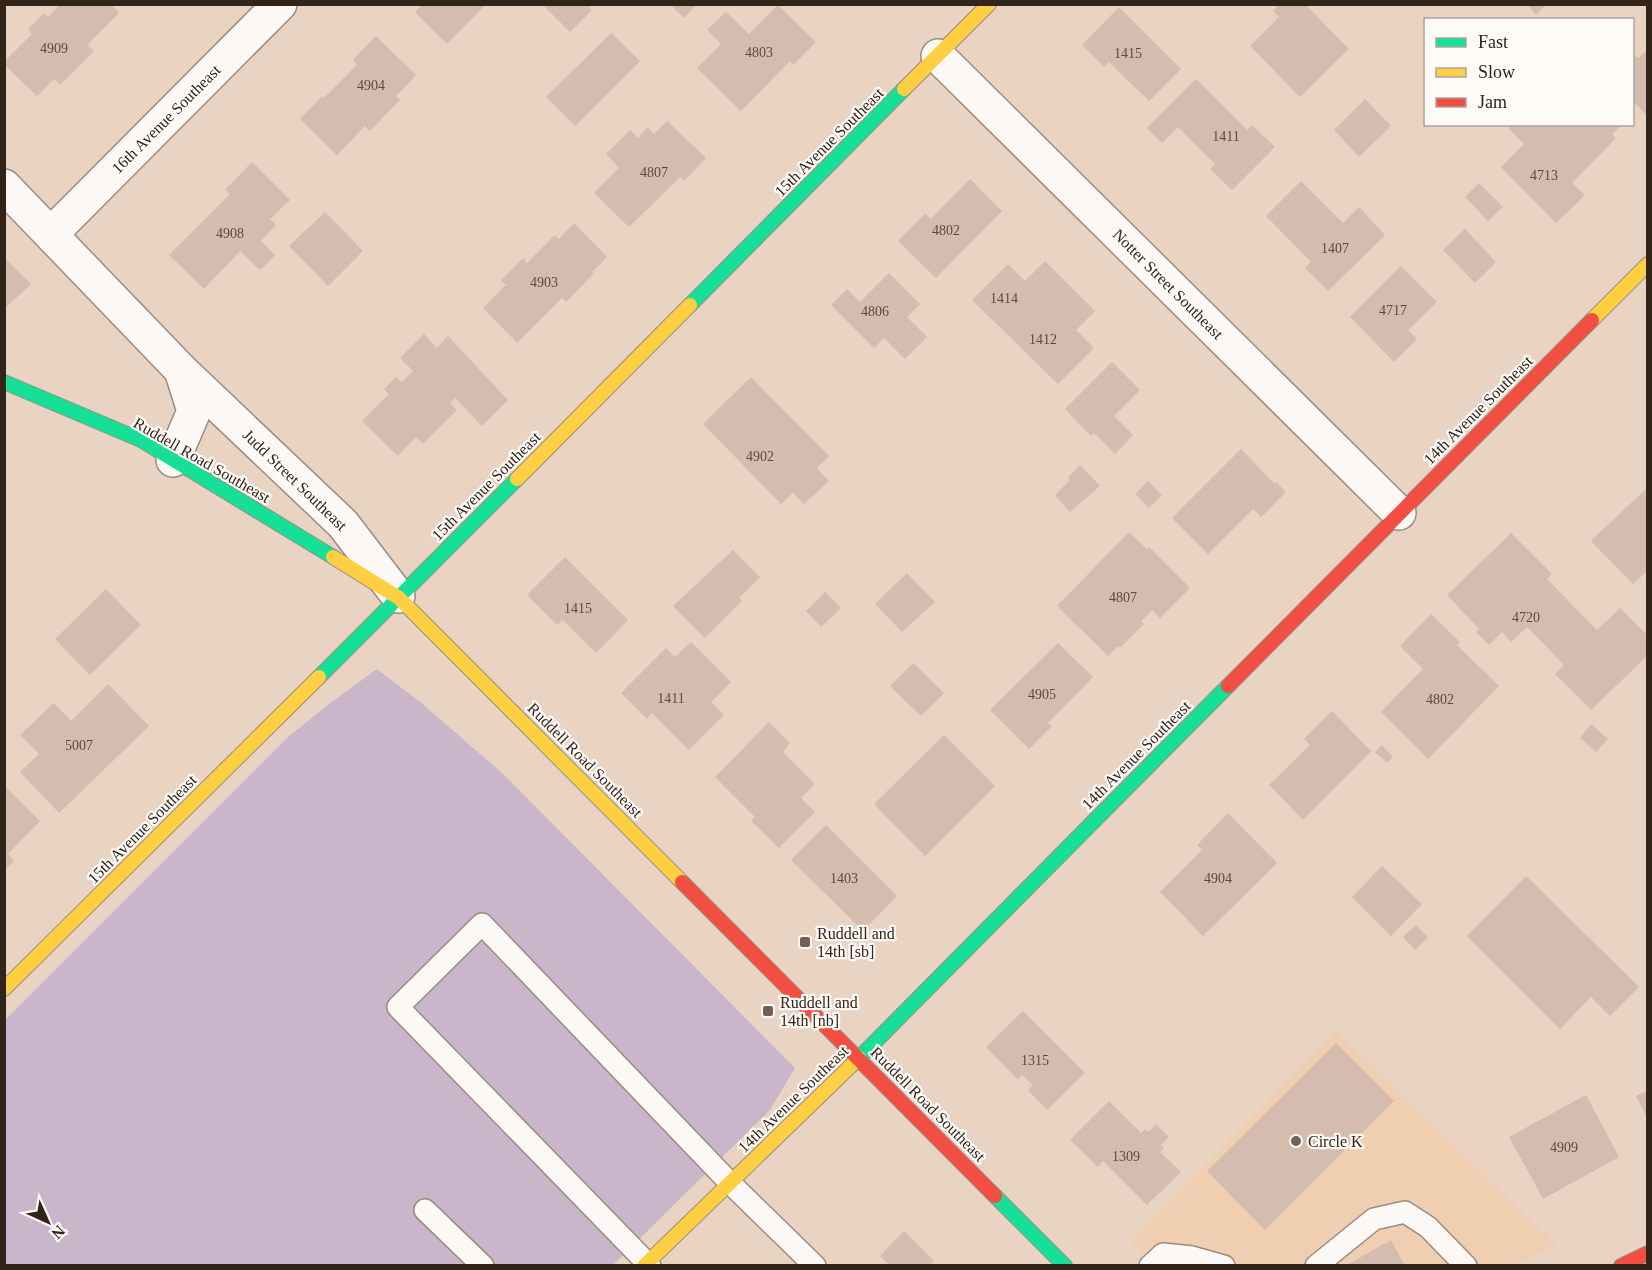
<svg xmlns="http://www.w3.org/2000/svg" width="1652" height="1270" font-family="'Times New Roman',serif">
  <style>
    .built { fill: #f0ceb2 }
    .green { fill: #c9b6ca }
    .building { fill: #d4bcaf }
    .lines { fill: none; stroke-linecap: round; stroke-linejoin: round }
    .lane-casing { stroke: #9b8c7e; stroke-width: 24 }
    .street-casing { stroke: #9b8c7e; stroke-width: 36 }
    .fast-casing { stroke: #9b8c7e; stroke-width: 16 }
    .slow-casing { stroke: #9b8c7e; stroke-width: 16 }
    .jam-casing { stroke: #9b8c7e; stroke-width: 16 }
    .lane { stroke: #fcf8f6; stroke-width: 21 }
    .street { stroke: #fcf8f6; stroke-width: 33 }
    .fast { stroke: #16e098; stroke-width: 14 }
    .slow { stroke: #ffcf43; stroke-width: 14 }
    .jam { stroke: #f24e42; stroke-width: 14 }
    .poi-dot { fill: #726154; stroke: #fefaf7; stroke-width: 2 }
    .labels { text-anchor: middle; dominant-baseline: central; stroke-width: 4.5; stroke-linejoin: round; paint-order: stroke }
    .number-label { font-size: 14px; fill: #5b4b3e }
    .street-label { font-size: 16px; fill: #322418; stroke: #fefaf7 }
    .poi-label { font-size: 16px; fill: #322418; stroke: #fefaf7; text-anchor: start }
  </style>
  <rect width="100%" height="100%" fill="#e9d3c2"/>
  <polygon class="built" points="1336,1031 1557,1245 1514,1265 1155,1266 1131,1241"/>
  <polygon class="green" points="377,669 420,702 501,772 795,1068 770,1110 613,1265 5,1266 5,1020 288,737 329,704"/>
  <g class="building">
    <polygon points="60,4 111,4 119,13 87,45 94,51 60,85 54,79 37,96 4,64 4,62 32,34 28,29 44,13 48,17"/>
    <polygon points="422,4 486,4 447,44 415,12"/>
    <polygon points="542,4 587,4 592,10 570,32"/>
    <polygon points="670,4 697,4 684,18"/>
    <polygon points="1279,4 1305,4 1349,49 1300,97 1250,46 1279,17 1273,11"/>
    <polygon points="1527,4 1547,4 1536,15"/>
    <polygon points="778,5 816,42 793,65 790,61 741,111 697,68 721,44 707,30 726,12 749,34"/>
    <polygon points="1119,7 1181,69 1149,101 1109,62 1104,67 1082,45"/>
    <polygon points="611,33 640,61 575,126 546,97"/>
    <polygon points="376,36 416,75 396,96 400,100 370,131 365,126 337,155 300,119 322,96 324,98 357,65 353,60"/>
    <polygon points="1648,49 1648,116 1632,101 1632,53 1638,58"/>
    <polygon points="1196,79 1247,130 1252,125 1275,147 1232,190 1210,169 1215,164 1178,127 1162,143 1147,128"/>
    <polygon points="1365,99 1391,126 1359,157 1334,130"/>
    <polygon points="667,121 706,158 684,181 680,177 629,227 594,193 619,168 606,154 630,130 638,138 648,127 654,134"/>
    <polygon points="1513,124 1622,124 1612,134 1616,138 1572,183 1585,195 1556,223 1501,167 1524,144 1509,129"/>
    <polygon points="252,162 290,200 270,219 276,225 261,241 275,255 260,270 240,251 204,289 169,255 230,194 225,190"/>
    <polygon points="970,179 1002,211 936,278 898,241 925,214 931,219"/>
    <polygon points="1301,181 1343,223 1359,207 1385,235 1328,291 1305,268 1311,262 1266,216"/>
    <polygon points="1479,183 1503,207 1488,221 1465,197"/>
    <polygon points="325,212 363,251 328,286 289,246"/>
    <polygon points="574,223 607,257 592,272 594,273 566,302 562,298 517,343 483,308 506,285 501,280 523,258 527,263 555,235 559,239"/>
    <polygon points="1465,229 1496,262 1475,283 1443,250"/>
    <polygon points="4,257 31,284 4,309"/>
    <polygon points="1045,261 1095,311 1076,330 1094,348 1058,384 972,300 1008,264 1025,281"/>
    <polygon points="1401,266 1437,302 1408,330 1417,339 1394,362 1350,317"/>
    <polygon points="889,273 920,304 907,317 927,337 905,359 884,338 874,348 831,305 847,289 860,302"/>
    <polygon points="424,334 437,348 448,336 508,400 482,426 455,398 450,403 457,410 423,444 416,437 398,456 362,421 389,394 384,389 396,377 402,382 413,371 400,358"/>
    <polygon points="1112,362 1140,390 1114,416 1133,435 1115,454 1094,433 1091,436 1065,409"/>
    <polygon points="751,377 829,456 817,468 829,481 804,504 793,493 781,504 703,424"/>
    <polygon points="1241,449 1275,484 1276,482 1286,492 1261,517 1253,509 1208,554 1172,518"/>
    <polygon points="1080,465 1100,486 1070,512 1055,495 1070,480 1068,477"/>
    <polygon points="1148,481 1162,495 1149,508 1135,494"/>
    <polygon points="1648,487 1648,570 1633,584 1591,541"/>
    <polygon points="1129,532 1147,549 1149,547 1190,588 1160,618 1152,610 1141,621 1144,624 1120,648 1118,646 1108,656 1057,606"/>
    <polygon points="1511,533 1552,574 1547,579 1597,630 1620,608 1648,636 1648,655 1591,710 1555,674 1564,665 1527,627 1511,642 1502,632 1489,645 1476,632 1479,629 1447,595"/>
    <polygon points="733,550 760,577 739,598 742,601 705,638 673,606"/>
    <polygon points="565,557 628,620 596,653 563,620 557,625 527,595"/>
    <polygon points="907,573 935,602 902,632 875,604"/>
    <polygon points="106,589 141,625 90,675 55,639"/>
    <polygon points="825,592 841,608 821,627 806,611"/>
    <polygon points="1431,614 1460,642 1457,645 1499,686 1428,759 1381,712 1423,669 1400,646"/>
    <polygon points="691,642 731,682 711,702 724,715 689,750 652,713 647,719 621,693 666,648 675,657"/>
    <polygon points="1058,643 1093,677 1048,723 1052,726 1029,749 990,710"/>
    <polygon points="913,663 944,693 921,716 890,686"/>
    <polygon points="108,684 149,726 59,813 20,772 39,754 20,735 54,703 71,721"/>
    <polygon points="1332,711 1371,751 1303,820 1269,785 1310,745 1304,739"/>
    <polygon points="769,722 790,743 783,752 815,784 801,798 815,812 779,848 751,821 755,817 715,777"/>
    <polygon points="1591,724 1608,739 1596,752 1580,738"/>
    <polygon points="944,735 995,786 925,856 874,804"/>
    <polygon points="1382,745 1393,757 1387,763 1375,752"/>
    <polygon points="4,785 40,821 8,854 14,861 4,871"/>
    <polygon points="1228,813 1277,863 1203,936 1160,892 1202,850 1197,845"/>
    <polygon points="826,825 897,896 863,931 791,860"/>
    <polygon points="1382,866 1422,904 1391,936 1352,897"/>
    <polygon points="1526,876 1639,987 1610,1016 1591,997 1560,1029 1467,936"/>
    <polygon points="1416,925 1428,937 1415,950 1403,937"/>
    <polygon points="1023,1011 1085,1073 1047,1110 1028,1090 1033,1085 1022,1075 1018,1080 986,1047"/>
    <polygon points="1336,1043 1394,1101 1265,1230 1207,1171"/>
    <polygon points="1648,1090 1648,1120 1636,1096"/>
    <polygon points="1586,1095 1619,1157 1543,1199 1509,1137"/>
    <polygon points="1109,1101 1141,1133 1145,1129 1149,1132 1156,1124 1169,1137 1161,1145 1164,1148 1160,1152 1181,1172 1147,1205 1103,1161 1098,1167 1070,1140"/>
    <polygon points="904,1231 934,1261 930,1266 890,1266 880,1256"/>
    <polygon points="1391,1240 1405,1266 1345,1266"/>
  </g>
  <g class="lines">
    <g class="lane-casing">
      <g id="lane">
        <polyline points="425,1210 483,1266"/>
        <polyline points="650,1266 398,1007 482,924 730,1183 815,1266"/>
        <polyline points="1150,1266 1163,1254 1192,1257 1224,1266"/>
        <polyline points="1316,1266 1374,1219 1405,1212 1428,1227 1466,1266"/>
      </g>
    </g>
    <g class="street-casing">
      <g id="street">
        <polyline points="938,56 1399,513"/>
        <polyline points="4,186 181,370"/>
        <polyline points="52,233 280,4"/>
        <polyline points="173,460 194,411 181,370 343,524 398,596"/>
      </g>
    </g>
    <g class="fast-casing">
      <g id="fast">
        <polyline points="690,305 904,89"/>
        <polyline points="4,382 141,440 333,557"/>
        <polyline points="319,677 517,479"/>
        <polyline points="859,1058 1228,686"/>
        <polyline points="995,1196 1065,1266"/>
      </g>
    </g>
    <g class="slow-casing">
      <g id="slow">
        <polyline points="904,89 989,4"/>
        <polyline points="1592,320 1648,264"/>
        <polyline points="517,479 690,305"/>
        <polyline points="333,557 399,598 682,882"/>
        <polyline points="4,989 319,677"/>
        <polyline points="644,1266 859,1058"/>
      </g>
    </g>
    <g class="jam-casing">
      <g id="jam">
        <polyline points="1228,686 1592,320"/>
        <polyline points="682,882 995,1196"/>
        <polyline points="1621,1266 1648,1253"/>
      </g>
    </g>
    <use href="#lane" class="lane"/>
    <use href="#street" class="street"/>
    <use href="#fast" class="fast"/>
    <use href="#slow" class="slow"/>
    <use href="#jam" class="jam"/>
  </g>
  <g class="poi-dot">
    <rect x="799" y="936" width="12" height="12" rx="3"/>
    <rect x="762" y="1005" width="12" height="12" rx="3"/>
    <circle cx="1296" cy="1141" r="6"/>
  </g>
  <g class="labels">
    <g class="number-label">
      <text x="54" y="48">4909</text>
      <text x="759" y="52">4803</text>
      <text x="1128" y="53">1415</text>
      <text x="371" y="85">4904</text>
      <text x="1226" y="136">1411</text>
      <text x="654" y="172">4807</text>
      <text x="1544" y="175">4713</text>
      <text x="946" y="230">4802</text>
      <text x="230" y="233">4908</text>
      <text x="1335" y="248">1407</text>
      <text x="544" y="282">4903</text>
      <text x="1004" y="298">1414</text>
      <text x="1393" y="310">4717</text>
      <text x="875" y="311">4806</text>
      <text x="1043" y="339">1412</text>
      <text x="760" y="456">4902</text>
      <text x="1123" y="597">4807</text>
      <text x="578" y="608">1415</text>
      <text x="1526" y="617">4720</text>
      <text x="1042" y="694">4905</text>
      <text x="671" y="698">1411</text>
      <text x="1440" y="699">4802</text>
      <text x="79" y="745">5007</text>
      <text x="844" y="878">1403</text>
      <text x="1218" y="878">4904</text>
      <text x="1035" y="1060">1315</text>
      <text x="1564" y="1147">4909</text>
      <text x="1126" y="1156">1309</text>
    </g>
    <g class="street-label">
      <text transform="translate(166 119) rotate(-45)">16th Avenue Southeast</text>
      <text transform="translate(829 142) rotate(-45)">15th Avenue Southeast</text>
      <text transform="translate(1168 284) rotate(45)">Notter Street Southeast</text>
      <text transform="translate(1478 410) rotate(-45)">14th Avenue Southeast</text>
      <text transform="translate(202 460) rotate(30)">Ruddell Road Southeast</text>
      <text transform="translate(295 480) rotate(44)">Judd Street Southeast</text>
      <text transform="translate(486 486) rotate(-45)">15th Avenue Southeast</text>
      <text transform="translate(1136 755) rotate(-45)">14th Avenue Southeast</text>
      <text transform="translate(585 760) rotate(45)">Ruddell Road Southeast</text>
      <text transform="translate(142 829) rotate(-45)">15th Avenue Southeast</text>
      <text transform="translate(793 1099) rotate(-44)">14th Avenue Southeast</text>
      <text transform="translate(928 1104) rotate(45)">Ruddell Road Southeast</text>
    </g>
    <g class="poi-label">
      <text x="817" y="933">Ruddell and<tspan x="817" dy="18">14th [sb]</tspan></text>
      <text x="780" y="1002">Ruddell and<tspan x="780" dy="18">14th [nb]</tspan></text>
      <text x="1308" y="1141">Circle K</text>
    </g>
  </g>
  <rect width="1652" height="1270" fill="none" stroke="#322418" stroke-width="12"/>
  <rect x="1424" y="18" width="210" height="108" fill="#fefaf7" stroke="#aca49e" stroke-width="1.5"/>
  <rect x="1436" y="38" width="30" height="9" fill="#16e098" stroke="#aca49e" stroke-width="1.5"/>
  <text x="1478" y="48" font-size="18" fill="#322418">Fast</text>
  <rect x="1436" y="68" width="30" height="9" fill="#ffcf43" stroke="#aca49e" stroke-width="1.5"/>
  <text x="1478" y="78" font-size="18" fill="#322418">Slow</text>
  <rect x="1436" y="98" width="30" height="9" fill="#f24e42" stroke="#aca49e" stroke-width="1.5"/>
  <text x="1478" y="108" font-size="18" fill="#322418">Jam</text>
  <g transform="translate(48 1222) rotate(135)" stroke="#fefaf7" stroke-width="4.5" paint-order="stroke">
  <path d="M0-4.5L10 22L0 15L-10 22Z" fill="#322418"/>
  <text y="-9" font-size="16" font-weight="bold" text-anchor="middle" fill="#322418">N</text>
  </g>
</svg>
